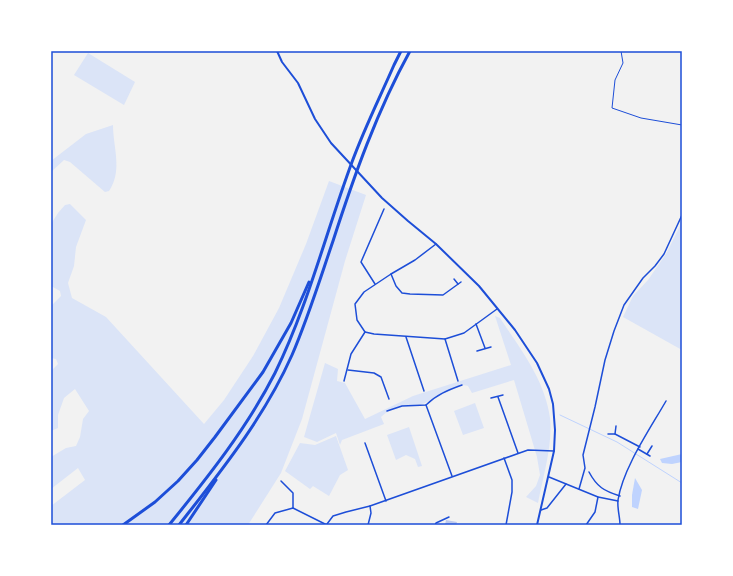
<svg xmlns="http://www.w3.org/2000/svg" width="733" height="576" font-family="Arial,sans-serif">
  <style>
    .green { fill: #dbe4f7 }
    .water { fill: #bfd3fe }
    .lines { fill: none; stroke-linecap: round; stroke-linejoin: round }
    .stream { stroke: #bfd3fe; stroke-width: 1 }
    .building { fill: #bdc9ec }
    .path { stroke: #1d4ed8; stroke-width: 1 }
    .minor { stroke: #1d4ed8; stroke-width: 1.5 }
    .tertiary { stroke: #1d4ed8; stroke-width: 2 }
    .trunk { stroke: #1d4ed8; stroke-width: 3 }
    .neatline { fill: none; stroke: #1d4ed8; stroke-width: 1.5 }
  </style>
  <rect width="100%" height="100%" fill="#f2f2f2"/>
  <g class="green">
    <polygon points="88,53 135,82 124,105 74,75"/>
    <path d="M113,125C113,147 123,171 109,191L105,192L70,162L64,160L51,172V161L86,134Z"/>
    <polygon points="329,181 366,195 345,261 302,419 281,473 248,525 51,525 51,506 85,480 78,468 51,489 51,457 66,448 76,446 80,437 83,419 89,411 75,389 64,398 58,415 58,428 51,431 51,371 58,364 56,359 51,358 51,306 61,296 60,291 51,286 51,224 58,213 65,205 70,204 86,220 76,247 74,266 68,283 72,298 106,317 204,424 224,400 253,356 279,308 306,244"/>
    <polygon points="682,222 682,350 623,317 633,296 648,280 666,254"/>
    <path d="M495,316L500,318C521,350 545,380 550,418C553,444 543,477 538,503L526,497L536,486L540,475L537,457L514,380L472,393L468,386C457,382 436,398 425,403C422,405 417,404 413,405C401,406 390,408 381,417L384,424L342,440L340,445L336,433L317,442L304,437L325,363L338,369L337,381L345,383L365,419L413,396L511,365Z"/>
    <polygon points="475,403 484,428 463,435 454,411"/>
    <polygon points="409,427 422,466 418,467 415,459 406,455 396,460 387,435"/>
    <polygon points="336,436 348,470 340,475 329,496 313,486 310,489 285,471 300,443 315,445"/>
  </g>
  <g class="water">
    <polygon points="682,454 682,462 672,464 662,463 660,459"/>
    <polygon points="635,478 642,490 638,509 632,507 632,495"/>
  </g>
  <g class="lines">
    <polyline class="stream" points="560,415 617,442 682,483"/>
  </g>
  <polygon class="building" points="446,520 457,522 456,525 445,525"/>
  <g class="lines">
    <polyline class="path" points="621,51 623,63 615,80 612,108 641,118 682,125"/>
    <g class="minor">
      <polyline points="436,244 415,260 391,274 364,292 355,304 357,320 365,332 374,334 445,339 464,333 497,309"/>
      <polyline points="391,274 396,286 402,293 410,294 443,295 461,282"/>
      <polyline points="454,279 458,284"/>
      <polyline points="375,284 361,262 384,209"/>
      <polyline points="476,324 485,348"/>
      <polyline points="406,337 424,391"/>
      <polyline points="445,339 458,381"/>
      <polyline points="477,351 491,347"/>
      <polyline points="348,370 374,373 381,377 389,399"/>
      <polyline points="344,381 351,354 365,332"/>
      <polyline points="498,397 518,453"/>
      <polyline points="491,398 503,395"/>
      <polyline points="426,405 452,476"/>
      <path d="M387,411L402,406L426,405C436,395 448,390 462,385"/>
      <polyline points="608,434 615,434 640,447"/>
      <polyline points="615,434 616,426"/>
      <polyline points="365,443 386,501"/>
      <polyline points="638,449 650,456"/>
      <polyline points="647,454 652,446"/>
      <polyline points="504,458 512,480 512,492 506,525"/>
      <path d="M589,472C597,487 604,491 620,496"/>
      <polyline points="549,477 598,497 618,501"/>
      <polyline points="281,481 293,493 293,508"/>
      <polyline points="579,489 585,468 583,455 595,407 605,360 614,331 624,305 643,278 655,266 664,254 682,215"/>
      <polyline points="541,510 547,508 566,484"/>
      <polyline points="327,524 333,516 346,512 370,506"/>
      <polyline points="266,525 275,513 293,508 327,525"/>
      <polyline points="368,525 371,513 370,506 528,450 554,451"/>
      <polyline points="435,525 436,523 449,517"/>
      <polyline points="586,525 595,512 598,497"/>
      <path d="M620,525C620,517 617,508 618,500C623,468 650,429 666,401"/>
    </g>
    <polyline class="tertiary" points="277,51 282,62 298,83 315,119 331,143 382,198 408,221 436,244 479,286 515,330 537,363 549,389 553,404 555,430 554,451 537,525"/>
    <g class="trunk">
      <polyline points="123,525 155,502 178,481 197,460 215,437 263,372 291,323 309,282"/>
      <path d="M169,525C208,477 247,428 275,373C308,306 326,232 352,162C364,129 380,97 394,65L401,51"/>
      <path d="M179,525C221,471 264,418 292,355C308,318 320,279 333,241C354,176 377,111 410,51"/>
      <polyline points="186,525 216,480"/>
    </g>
  </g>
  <rect width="733" height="576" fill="none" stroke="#ffffff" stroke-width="104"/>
  <rect x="52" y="52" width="629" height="472" class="neatline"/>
</svg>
